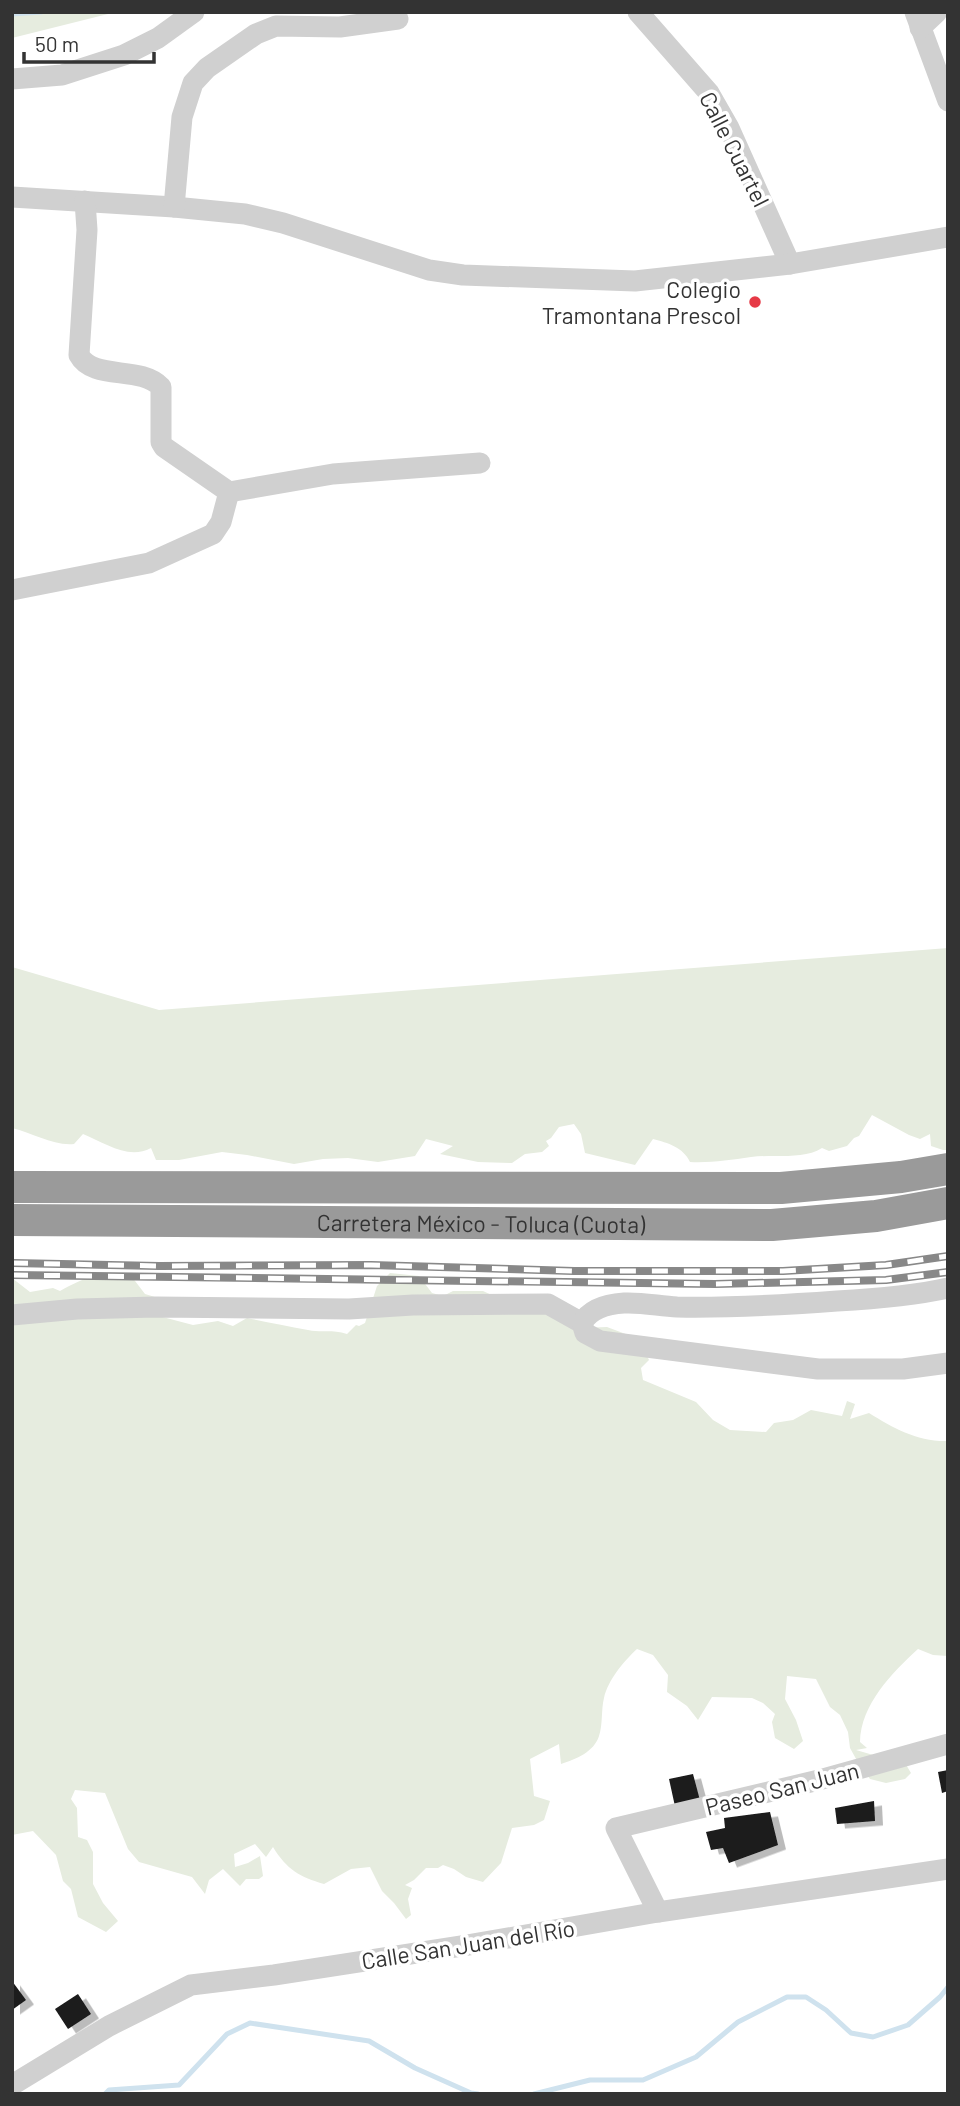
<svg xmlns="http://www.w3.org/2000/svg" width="960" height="2106" font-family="Barlow,sans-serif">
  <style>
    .green { fill: #e6ecdf }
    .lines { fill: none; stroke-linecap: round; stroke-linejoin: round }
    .stream { stroke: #cfe2ee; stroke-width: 5 }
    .building { fill: #1a1a1a; filter: url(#shadow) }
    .minor { stroke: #d0d0d0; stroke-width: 21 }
    .highway { stroke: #9a9a9a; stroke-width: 32 }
    .rail-casing { stroke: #888; stroke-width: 8 }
    .rail { stroke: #fff; stroke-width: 5; stroke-dasharray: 16; stroke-linecap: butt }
    .poi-dot { fill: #e63946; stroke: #fff; stroke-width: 2.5 }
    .labels { text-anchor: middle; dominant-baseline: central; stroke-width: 7; stroke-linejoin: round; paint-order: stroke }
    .street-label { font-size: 23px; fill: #333; stroke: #fff }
    .poi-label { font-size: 23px; fill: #333; stroke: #fff; text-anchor: end }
  </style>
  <defs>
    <filter id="shadow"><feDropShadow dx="8" dy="4.5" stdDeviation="0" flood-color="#0004"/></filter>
  </defs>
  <rect width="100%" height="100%" fill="#fff"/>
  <g class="green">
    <polygon points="12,12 116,12 12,38"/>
    <path d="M948,948V1150H943L931,1146L930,1134L920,1139L909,1135L872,1115L859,1136L854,1138L847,1146L829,1151L822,1148C803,1160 774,1154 751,1157C730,1160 711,1163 690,1162C683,1147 668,1143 653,1139L635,1165L585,1153L581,1134L574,1124L559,1127L551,1138L546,1141L549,1146L542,1152L525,1154L512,1163L478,1162L440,1154L453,1146L426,1139L415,1156L378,1162L348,1158L323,1159L294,1164L247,1155L222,1152L179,1160H156L151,1148C128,1160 105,1143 83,1134L74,1144C53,1146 33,1133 12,1128V967L159,1010Z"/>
    <path d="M390,1273L419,1276L432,1293L443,1296L453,1291H483L524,1310L552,1314L581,1328L607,1327L639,1339L649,1360L641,1368L643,1380L696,1402L713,1420L730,1430L766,1432L774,1423L793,1420L811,1410L842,1416L847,1401L855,1404L850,1419L869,1413C893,1428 918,1442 948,1441V1656L933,1655L918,1649C892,1673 861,1704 860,1742L867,1748L856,1750L887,1759L902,1758L911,1773L905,1779L886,1783L870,1779L860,1766L850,1748L848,1732L840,1715L830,1707L816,1679L787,1676L785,1699L796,1720L803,1741L794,1749L775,1738L772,1722L775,1714L763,1703L752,1698L712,1697L698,1720L687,1706L667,1692L668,1675L653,1655L637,1649C624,1661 608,1680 604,1698C601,1710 603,1724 599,1736C594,1752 576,1759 561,1764L559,1744L530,1759L534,1796L550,1801L544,1820L534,1825L512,1828L501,1863L483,1882L466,1877L454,1869L443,1865L438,1868H426L414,1880L405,1885L412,1888L408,1899L411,1915L406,1919L394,1903L382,1891L370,1867L351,1869L324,1884C300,1877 287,1870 273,1847L266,1857L255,1844L234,1854L235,1867L248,1863L260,1856L263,1876L259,1879H246L240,1886L223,1869L209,1880L205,1894L192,1877L139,1862L128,1849L105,1793L75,1790L71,1799L77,1808L78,1837L87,1840L93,1852V1884L103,1903L118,1921L106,1932L78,1917L71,1889L63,1881L56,1855L33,1831L12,1835V1278L30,1292L53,1288L60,1291C92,1274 96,1273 132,1277L145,1294L155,1297V1315L193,1325L218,1321L233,1326L247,1318C267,1322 287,1326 308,1330C322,1333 332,1329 347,1334L356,1325L359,1326L365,1323L377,1286Z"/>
  </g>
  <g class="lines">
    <g class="stream">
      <polyline points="12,14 41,12"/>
      <polyline points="105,2094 109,2090 179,2085 227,2034 250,2023 369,2041 415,2068 471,2093 478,2094"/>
      <polyline points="534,2094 590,2080 643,2080 696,2057 738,2022 787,1997 806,1997 826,2010 851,2033 873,2037 908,2025 940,1997 948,1987"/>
    </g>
  </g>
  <g class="building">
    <polygon points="948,1770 948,1791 942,1793 938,1772"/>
    <polygon points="693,1774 702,1808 676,1811 669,1779"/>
    <polygon points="874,1801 875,1821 837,1824 835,1808"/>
    <polygon points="770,1812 778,1845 729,1863 723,1848 711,1850 706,1832 725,1828 724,1818"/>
    <polygon points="12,1981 26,2000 12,2010"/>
    <polygon points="78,1994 91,2014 68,2029 55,2009"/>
  </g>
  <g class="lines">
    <g class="minor">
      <polyline points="638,12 709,93 729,128 790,264"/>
      <polyline points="915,12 948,101"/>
      <polyline points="920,28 937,12"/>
      <polyline points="12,79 62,75 124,55 158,38 194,12"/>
      <polyline points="12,197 174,207 245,214 283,223 429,270 463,275 635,281 790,264 948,237"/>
      <polyline points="174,207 182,117 193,83 207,68 256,34 276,26 340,27 398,19"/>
      <polyline points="229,492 333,474 480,463"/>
      <path d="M12,590L149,563L213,534L221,522L229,492L164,447L161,442V387C140,365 93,381 79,355L87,230L85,201"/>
      <polyline points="12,1315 77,1309 156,1307 349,1309 413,1305 548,1304 582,1323 585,1333 600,1341 818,1369 903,1369 948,1363"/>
      <path d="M582,1323C590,1309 608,1304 624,1303C641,1302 659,1306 677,1307C730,1308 783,1305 837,1301C873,1299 912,1296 948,1288"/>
      <polyline points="658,1912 616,1828 819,1780 948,1744"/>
      <polyline points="12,2085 109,2026 191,1985 274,1975 468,1945 658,1912 948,1869"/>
    </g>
    <g class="highway">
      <polyline points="12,1187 781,1188 901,1177 948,1169"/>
      <path id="s1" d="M12,1220L772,1225L876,1216L948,1203"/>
    </g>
    <g class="rail-casing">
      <g id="rail">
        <polyline points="12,1263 159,1266 371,1265 574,1271 783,1271 886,1265 948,1256"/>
        <polyline points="12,1275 715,1284 886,1280 948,1272"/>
      </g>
    </g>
    <use href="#rail" class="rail"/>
  </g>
  <circle class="poi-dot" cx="755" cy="302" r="7"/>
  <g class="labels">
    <g class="street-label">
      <text transform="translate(735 149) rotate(63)">Calle Cuartel</text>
      <text stroke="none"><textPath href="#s1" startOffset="469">Carretera México - Toluca (Cuota)</textPath></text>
      <text transform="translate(782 1788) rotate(-14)">Paseo San Juan</text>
      <text transform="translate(468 1944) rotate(-9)">Calle San Juan del Río</text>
    </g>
    <g class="poi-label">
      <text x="741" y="289">Colegio<tspan x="741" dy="26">Tramontana Prescol</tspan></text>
    </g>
  </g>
  <rect width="960" height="2106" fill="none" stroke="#333333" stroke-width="28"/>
  <path d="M24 52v10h130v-10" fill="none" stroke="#333333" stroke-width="3.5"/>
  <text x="35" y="52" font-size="21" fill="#333333" stroke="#ffffff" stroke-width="5" paint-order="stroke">50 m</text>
</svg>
